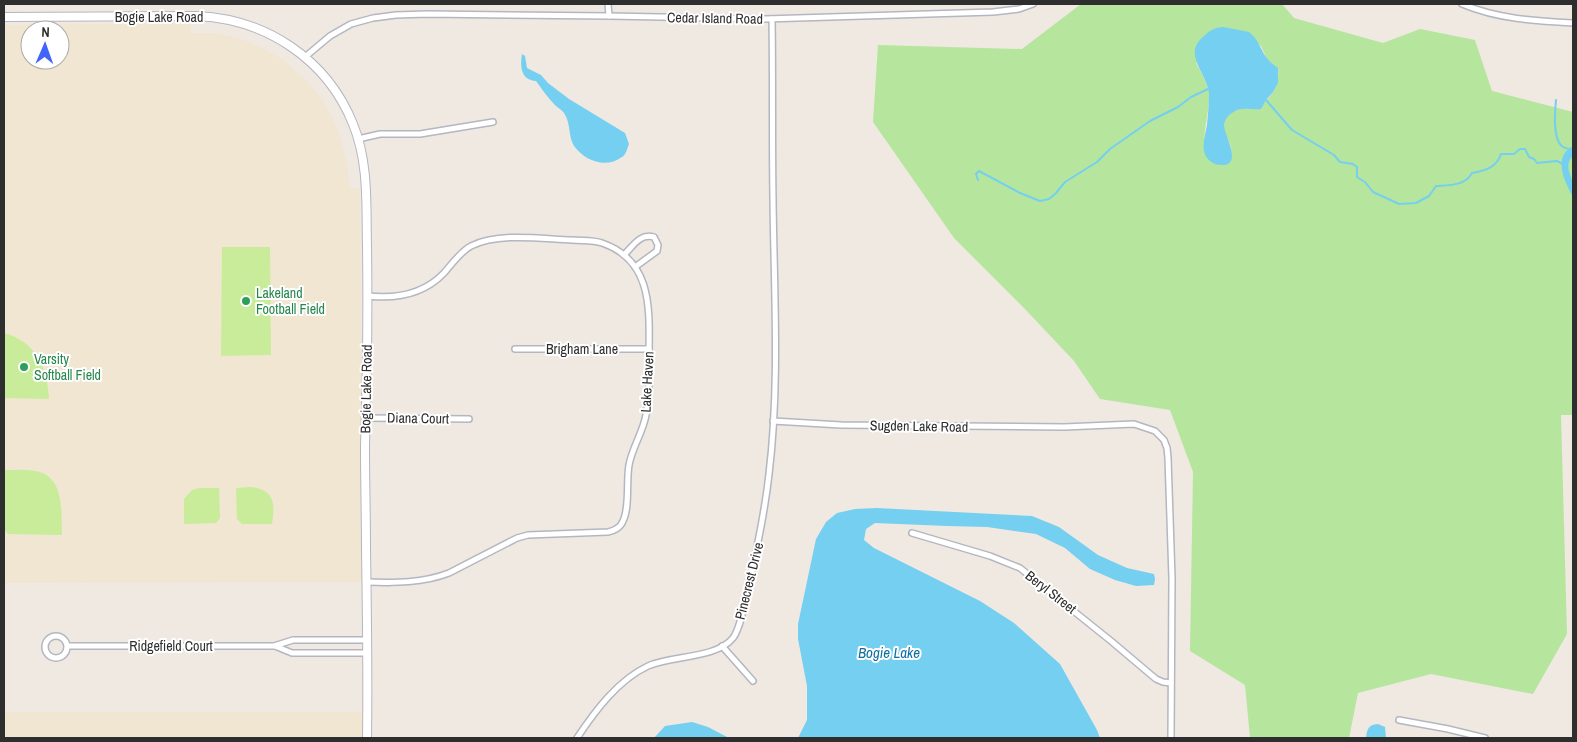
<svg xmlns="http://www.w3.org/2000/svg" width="1577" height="742" font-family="'Archivo Narrow',sans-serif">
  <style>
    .education { fill: #f0e6d1; fill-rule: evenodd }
    .green { fill: #b6e59e; fill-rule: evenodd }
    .pitch { fill: #c9ec9a }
    .water { fill: #75cff0 }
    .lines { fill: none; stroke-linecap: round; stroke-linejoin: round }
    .stream { stroke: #75cff0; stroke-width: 2 }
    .street-casing { stroke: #b4b7c1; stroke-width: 8 }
    .secondary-casing { stroke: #b4b7c1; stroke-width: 10 }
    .street { stroke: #fff; stroke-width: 5 }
    .secondary { stroke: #fff; stroke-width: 8 }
    .leisure-dot { fill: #2e9e5b; stroke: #fff; stroke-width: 2 }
    .labels { text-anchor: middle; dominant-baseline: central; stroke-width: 4; stroke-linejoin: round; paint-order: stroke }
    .street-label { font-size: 14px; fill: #2e2e2e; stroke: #fff }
    .leisure-label { font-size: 14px; fill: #27864d; stroke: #fff; text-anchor: start }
    .water-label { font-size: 15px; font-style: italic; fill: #0d6fa3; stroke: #fff }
  </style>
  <rect width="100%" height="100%" fill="#efe9e1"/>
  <g class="education">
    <path d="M190,23L191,33H215L238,38L259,46L282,59L307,81L325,103L338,129L346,159L350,188L360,189L363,582L4,583V25ZM30,30H60V60H30Z"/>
    <rect x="4" y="712" width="359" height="26"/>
  </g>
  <path class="green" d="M1081,4H1282L1294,18L1383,43L1420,29L1475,40L1492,91L1573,112V415H1561L1567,634L1533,694L1431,674L1358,693L1349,738H1250L1245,685L1190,651L1193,472L1170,410L1100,399L1074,361L1024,308L954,238L873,122L878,45L1022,49ZM1224,27L1240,31L1261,46L1267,59L1278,69C1280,87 1270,99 1256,109C1239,106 1219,113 1225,134C1227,138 1231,144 1231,149C1232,153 1228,160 1227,164C1188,169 1212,113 1209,92C1207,82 1201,72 1196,63Z"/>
  <g class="pitch">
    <polygon points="222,247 270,247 271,355 221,356"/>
    <path d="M4,333C36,342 47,367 49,399L4,398Z"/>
    <path d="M4,470C14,470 25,469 36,471C65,477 61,511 62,535L8,534L4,529Z"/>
    <path d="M251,487C275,490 275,504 272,524H242L237,519L236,488Z"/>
    <polygon points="199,488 219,488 220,518 216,523 184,524 184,499 192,490"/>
  </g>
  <g class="water">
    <path d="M1224,27L1249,32C1258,39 1260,48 1266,57C1269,61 1274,65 1278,68V83L1273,92L1266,100L1261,109C1250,110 1241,106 1232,113C1227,116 1225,120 1224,125C1224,135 1242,163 1224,165C1220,165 1216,165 1213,163C1198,155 1205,137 1207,125C1208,116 1209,103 1209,94C1208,73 1181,55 1204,36C1210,30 1216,27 1224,27Z"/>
    <path d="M522,54L525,56L527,68L541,75L548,83L569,99L625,133L629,144C627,149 626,155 622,157C606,169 585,161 574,146C568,136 571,123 564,113C561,109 558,108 555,105C548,98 542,89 536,81C521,80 520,67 522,54Z"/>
    <path d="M1573,146V156C1565,164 1569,171 1572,180C1574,185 1573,191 1573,197C1565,182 1552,157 1573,146Z"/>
    <polygon points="877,508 1032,516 1059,527 1098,555 1127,568 1154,574 1155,579 1154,585 1136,586 1115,580 1090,569 1065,548 1036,534 987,527 947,526 875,523 866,529 864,540 874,548 980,601 1014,623 1060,664 1097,730 1100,738 798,738 807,720 807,686 798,639 798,624 816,539 826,522 837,513 855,509"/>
    <polygon points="692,722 708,727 729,738 654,738 665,726"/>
    <path d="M1378,724L1385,727L1386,738H1366C1367,729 1368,725 1378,724Z"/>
  </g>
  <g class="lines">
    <g class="stream">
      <path d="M1266,100L1292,130L1334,155L1340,162L1353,164L1357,167V177L1365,182L1373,192L1399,204L1416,203L1429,196L1436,186C1449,185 1465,186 1472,173C1485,171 1497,167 1501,154H1514L1520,149H1525L1529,157L1534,159L1537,163L1557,161L1563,164"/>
      <path d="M1556,100C1555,111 1552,140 1563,147C1564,148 1569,149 1571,149"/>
      <polyline points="978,180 976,174 979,171 1020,193 1040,201 1049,199 1056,193 1065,182 1097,162 1110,149 1150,121 1178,107 1191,97 1208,89"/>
    </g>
    <g class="street-casing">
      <g id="street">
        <polyline points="608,4 609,16"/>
        <path d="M1462,4C1498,19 1535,21 1573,23"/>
        <polyline points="305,57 330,36 351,24 373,18 396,15 427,14 609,16 765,19 993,12 1019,9 1033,4"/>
        <polyline points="358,139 380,134 420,134 493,122"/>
        <path d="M624,255C633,246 640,233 654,237L658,245L657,251L635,267"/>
        <polyline points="515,349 649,349"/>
        <polyline points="366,418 469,419"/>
        <polyline points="773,421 841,425 1064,427 1134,424 1155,431 1164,440 1167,448 1168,458 1172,578 1171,738"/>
        <polyline points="912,533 990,556 1020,568 1111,641 1156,679 1163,682 1171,683"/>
        <path d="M367,582C395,583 423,583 449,573L517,538L528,535L608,532C614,531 621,527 623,521C630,507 626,482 629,465C632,448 643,432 646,415C650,397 649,377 649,359C649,314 655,261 602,243C593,240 582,241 572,240C542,239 499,232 471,246C460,252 452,264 444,273C424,294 396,299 368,296"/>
        <circle cx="56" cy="647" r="11"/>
        <polyline points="68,646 274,646 293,640 368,640"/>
        <polyline points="275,646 292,653 368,653"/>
        <polyline points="722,646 753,681"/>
        <polyline points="1399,720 1448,729 1485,738"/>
        <path d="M577,738C595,711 618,680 648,666C672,655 716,659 733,638C742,626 746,594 750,579C758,544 765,510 769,474C780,383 774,291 773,199C772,139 773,79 772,19"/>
      </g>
    </g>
    <g class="secondary-casing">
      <path id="secondary" d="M4,17L197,16C266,19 327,59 353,124C369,163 366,205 367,246C368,313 367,380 365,447C365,481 366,515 366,549C367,612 368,675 367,738"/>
    </g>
    <use href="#street" class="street"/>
    <use href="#secondary" class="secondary"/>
  </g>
  <g class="leisure-dot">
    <circle cx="246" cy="301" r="5"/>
    <circle cx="24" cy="367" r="5"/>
  </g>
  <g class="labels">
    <g class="street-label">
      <text x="159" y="17">Bogie Lake Road</text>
      <text transform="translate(715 18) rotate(1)">Cedar Island Road</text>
      <text x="582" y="349">Brigham Lane</text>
      <text transform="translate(647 382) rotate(-87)">Lake Haven</text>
      <text transform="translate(366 389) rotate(-89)">Bogie Lake Road</text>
      <text transform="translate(418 418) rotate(1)">Diana Court</text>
      <text transform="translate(919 426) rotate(1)">Sugden Lake Road</text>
      <text transform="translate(749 581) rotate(-76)">Pinecrest Drive</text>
      <text transform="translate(1051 592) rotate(38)">Beryl Street</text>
      <text x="171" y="646">Ridgefield Court</text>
    </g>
    <g class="leisure-label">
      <text x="256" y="293">Lakeland<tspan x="256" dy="16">Football Field</tspan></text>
      <text x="34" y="359">Varsity<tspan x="34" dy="16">Softball Field</tspan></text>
    </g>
    <g class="water-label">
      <text x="889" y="652">Bogie Lake</text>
    </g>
  </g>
  <rect width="1577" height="742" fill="none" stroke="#2e2e2e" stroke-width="10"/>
  <g transform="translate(45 45) rotate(2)"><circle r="24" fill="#ffffff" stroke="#ababab"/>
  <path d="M0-4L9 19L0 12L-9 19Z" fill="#4264fb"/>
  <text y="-8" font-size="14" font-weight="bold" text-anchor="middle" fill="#2e2e2e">N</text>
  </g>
</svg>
